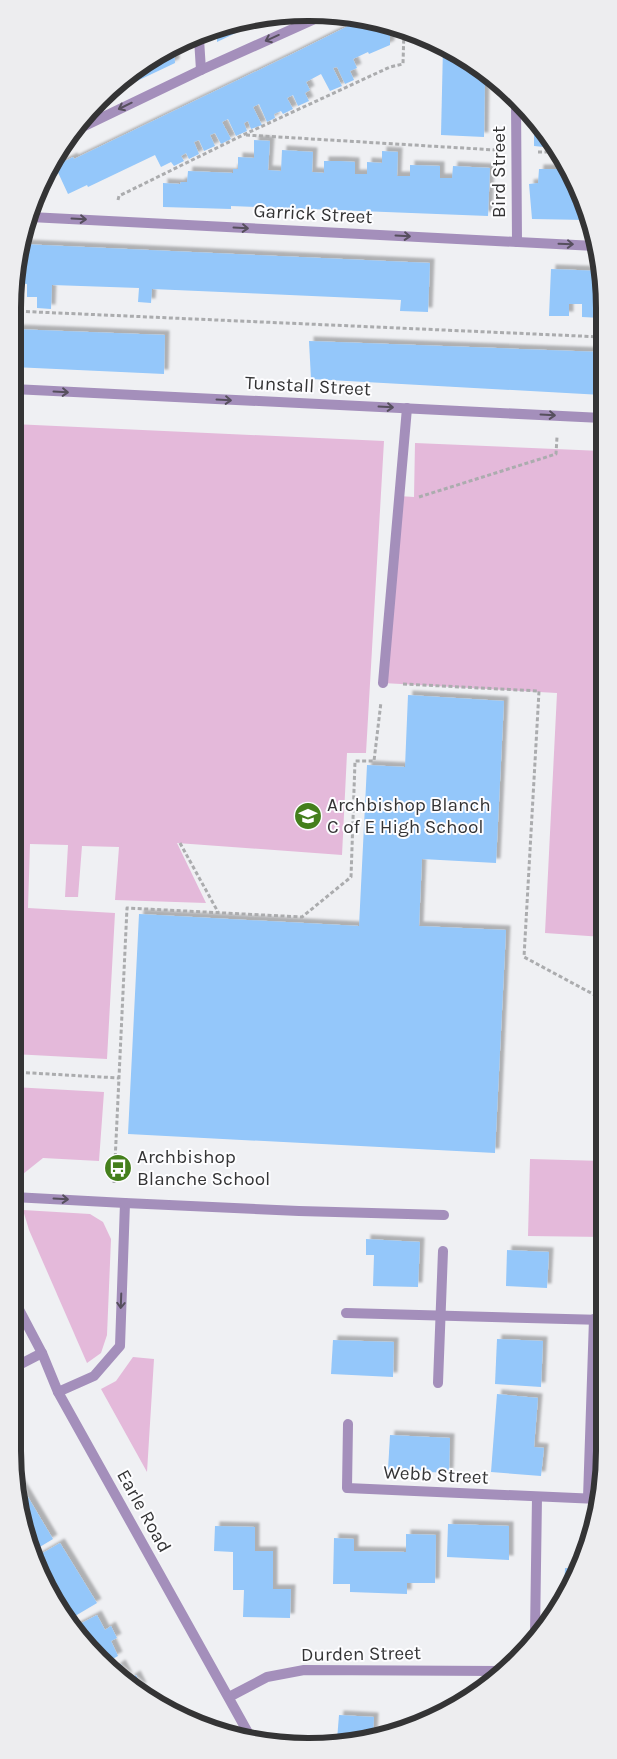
<svg xmlns="http://www.w3.org/2000/svg" width="617" height="1759" font-family="Karla,sans-serif">
  <style>
    .green { fill: #e4b9da }
    .building { fill: #94c7fa; filter: url(#shadow) }
    .lines { fill: none; stroke-linecap: round; stroke-linejoin: round }
    .path { stroke: #abacae; stroke-width: 3; stroke-dasharray: 4 2.5; stroke-linecap: butt }
    .lane { stroke: #a48fbb; stroke-width: 10 }
    .street { stroke: #a48fbb; stroke-width: 10 }
    .oneway { stroke: #564f5d }
    .labels { text-anchor: middle; dominant-baseline: central; stroke-width: 4; stroke-linejoin: round; paint-order: stroke }
    .street-label { font-size: 19px; fill: #343435; stroke: #fdfdff }
    .poi-label { font-size: 19px; fill: #343435; stroke: #fdfdff; text-anchor: start }
    .rim { fill: none; stroke: #343435; stroke-width: 6 }
  </style>
  <defs>
    <filter id="shadow"><feDropShadow dx="4.5" dy="-4.5" stdDeviation="1" flood-color="#0004"/></filter>
  </defs>
  <rect width="100%" height="100%" fill="#eff0f3"/>
  <g class="green">
    <polygon points="13,424 384,441 366,753 347,753 342,855 177,843 206,903 115,900 119,847 82,846 78,897 65,897 68,845 30,844 28,908 115,913 107,1059 13,1054"/>
    <polygon points="415,443 602,451 603,937 545,933 557,693 383,683 399,496 414,497"/>
    <polygon points="13,1087 104,1092 99,1161 43,1158 23,1174 13,1173"/>
    <polygon points="530,1159 604,1161 604,1237 528,1236"/>
    <polygon points="23,1210 90,1214 103,1222 111,1239 107,1335 101,1353 87,1363 29,1230"/>
    <polygon points="133,1357 154,1359 147,1472 101,1389 116,1381"/>
  </g>
  <g class="building">
    <polygon points="270,15 273,15 217,42 217,33"/>
    <polygon points="355,21 385,23 390,25 390,45 369,54 368,52 353,59 357,68 350,71 354,80 345,84 337,67 333,68 342,86 330,91 321,74 306,82 310,90 305,93 309,101 298,106 293,95 287,98 293,109 283,114 281,111 274,114 275,118 267,122 259,104 253,107 262,125 251,129 248,121 244,123 247,131 236,136 228,119 222,122 231,139 221,144 215,133 210,135 215,146 204,151 199,140 194,142 199,154 189,159 186,153 181,156 184,161 174,166 171,162 161,167 155,155 88,187 87,185 68,194 55,166 73,157 74,159 292,54 354,23 353,22"/>
    <polygon points="443,47 457,52 485,75 484,137 441,135"/>
    <polygon points="174,48 175,63 118,90 160,52"/>
    <polygon points="534,118 554,148 534,146"/>
    <polygon points="254,140 270,141 268,170 281,171 282,150 313,152 312,172 324,173 324,161 340,161 355,162 355,174 367,174 367,162 382,163 382,151 398,152 397,176 410,176 410,165 440,166 440,178 452,178 453,166 490,168 488,216 231,206 231,209 163,207 163,183 180,184 181,182 187,182 188,171 233,173 233,169 238,169 238,157 254,158"/>
    <polygon points="539,169 568,169 574,178 587,220 532,219 529,184 538,183"/>
    <polygon points="21,244 430,263 428,312 400,311 401,300 152,289 151,303 138,302 139,288 52,285 51,309 37,308 37,297 27,297 27,284 16,283"/>
    <polygon points="551,269 602,271 602,318 582,317 582,304 569,304 569,316 549,316"/>
    <polygon points="13,329 165,335 164,374 13,367"/>
    <polygon points="309,341 602,352 602,395 311,379"/>
    <polygon points="408,695 504,701 496,863 422,859 419,926 506,930 495,1153 128,1134 139,914 359,926 367,765 405,767"/>
    <polygon points="366,1239 420,1242 418,1287 373,1286 374,1255 366,1255"/>
    <polygon points="507,1250 549,1252 547,1288 506,1286"/>
    <polygon points="497,1339 543,1341 541,1387 495,1384"/>
    <polygon points="333,1340 394,1342 393,1377 331,1374"/>
    <polygon points="497,1394 538,1398 534,1447 544,1448 541,1476 491,1472"/>
    <polygon points="390,1435 450,1438 449,1473 388,1470"/>
    <polygon points="19,1482 53,1539 33,1551"/>
    <polygon points="448,1524 509,1526 509,1560 447,1557"/>
    <polygon points="215,1526 255,1527 255,1551 273,1551 273,1589 291,1589 290,1618 243,1617 244,1590 233,1590 233,1552 214,1551"/>
    <polygon points="406,1534 436,1535 435,1583 407,1583 407,1594 350,1592 350,1584 333,1584 334,1538 354,1539 354,1551 406,1552"/>
    <polygon points="60,1543 97,1603 70,1619 35,1564 34,1558"/>
    <polygon points="565,1568 576,1568 564,1593"/>
    <polygon points="97,1615 105,1630 111,1626 117,1638 111,1641 118,1656 107,1662 86,1646 74,1627"/>
    <polygon points="121,1664 129,1679 136,1675 142,1687 141,1688 115,1668"/>
    <polygon points="339,1715 374,1717 373,1737 337,1740"/>
  </g>
  <g class="lines">
    <g class="path">
      <polyline points="246,135 496,150"/>
      <polyline points="538,152 557,152"/>
      <polyline points="118,200 119,196 243,135 390,67 403,64 404,30"/>
      <polyline points="13,311 602,337"/>
      <polyline points="419,497 556,454 557,437"/>
      <polyline points="403,684 539,691 524,957 604,1000"/>
      <polyline points="180,843 218,912"/>
      <polyline points="13,1072 119,1078"/>
      <polyline points="114,1183 127,908 302,917 351,877 355,761 374,761 381,702"/>
    </g>
    <g class="lane">
      <polyline points="383,683 407,408"/>
      <polyline points="13,1197 125,1203 120,1346 94,1376 58,1392"/>
      <polyline points="125,1203 299,1211 444,1215"/>
      <polyline points="438,1383 443,1251"/>
    </g>
    <g class="street">
      <polyline points="199,39 201,70"/>
      <polyline points="516,101 517,242"/>
      <polyline points="72,132 201,70 317,18"/>
      <polyline points="30,217 595,246"/>
      <polyline points="13,389 602,418"/>
      <polyline points="13,1298 42,1353 58,1392 251,1738"/>
      <polyline points="346,1313 604,1320"/>
      <polyline points="13,1368 42,1353"/>
      <polyline points="348,1424 347,1488 598,1499"/>
      <polyline points="588,1498 594,1319"/>
      <polyline points="535,1634 537,1497"/>
      <polyline points="229,1697 267,1677 304,1670 498,1671"/>
    </g>
  </g>
  <defs><path id="oneway-shaft" d="M-6 0H5M1.5-3L5.5 0L1.5 3" fill="none" stroke-width="1.6" stroke-linecap="round" stroke-linejoin="round" transform="scale(1.25)"/></defs>
  <g class="oneway">
    <use href="#oneway-shaft" transform="translate(272 38) rotate(156)"/>
    <use href="#oneway-shaft" transform="translate(125 106) rotate(154)"/>
    <use href="#oneway-shaft" transform="translate(79 219) rotate(3)"/>
    <use href="#oneway-shaft" transform="translate(241 228) rotate(3)"/>
    <use href="#oneway-shaft" transform="translate(403 236) rotate(3)"/>
    <use href="#oneway-shaft" transform="translate(566 244) rotate(2)"/>
    <use href="#oneway-shaft" transform="translate(61 392) rotate(3)"/>
    <use href="#oneway-shaft" transform="translate(224 400) rotate(3)"/>
    <use href="#oneway-shaft" transform="translate(386 407) rotate(3)"/>
    <use href="#oneway-shaft" transform="translate(548 415) rotate(3)"/>
    <use href="#oneway-shaft" transform="translate(61 1199) rotate(3)"/>
    <use href="#oneway-shaft" transform="translate(121 1301) rotate(92)"/>
  </g>
  <defs>
    <g id="school-disc" transform="scale(1.4375)"><circle r="9.5" fill="#447f1c" stroke="#fdfdff"/><path d="M0-5L7-2L0 1L-7-2ZM-4 1L0 2.5L4 1V4Q0 6-4 4Z" fill="#fff"/></g>
    <g id="bus-disc" transform="scale(1.4375)"><circle r="9.5" fill="#447f1c" stroke="#fdfdff"/><path d="M-5-6H5V4H4V6H2V4H-2V6H-4V4H-5ZM-3.5-4V0h7V-4ZM-3.5 1.2v1.5H-2V1.2ZM2 1.2v1.5H3.5V1.2Z" fill="#fff"/></g>
  </defs>
  <g fill-rule="evenodd">
    <use href="#school-disc" x="308" y="816"/>
    <use href="#bus-disc" x="118" y="1168"/>
  </g>
  <g class="labels">
    <g class="street-label">
      <text transform="translate(499 172) rotate(-90)">Bird Street</text>
      <text transform="translate(313 214) rotate(3)">Garrick Street</text>
      <text transform="translate(308 386) rotate(3)">Tunstall Street</text>
      <text transform="translate(436 1475) rotate(3)">Webb Street</text>
      <text transform="translate(144 1511) rotate(61)">Earle Road</text>
      <text transform="translate(361 1654) rotate(-1)">Durden Street</text>
    </g>
    <g class="poi-label">
      <text x="327" y="805">Archbishop Blanch<tspan x="327" dy="22">C of E High School</tspan></text>
      <text x="137" y="1157">Archbishop<tspan x="137" dy="22">Blanche School</tspan></text>
    </g>
  </g>
  <path d="M0 0H617V1759H0ZM308 21H309A287 287 0 0 1 596 308V1451A287 287 0 0 1 309 1738H308A287 287 0 0 1 21 1451V308A287 287 0 0 1 308 21Z" fill="#ededef" fill-rule="evenodd"/>
  <path class="rim" d="M308 21H309A287 287 0 0 1 596 308V1451A287 287 0 0 1 309 1738H308A287 287 0 0 1 21 1451V308A287 287 0 0 1 308 21Z"/>
</svg>
